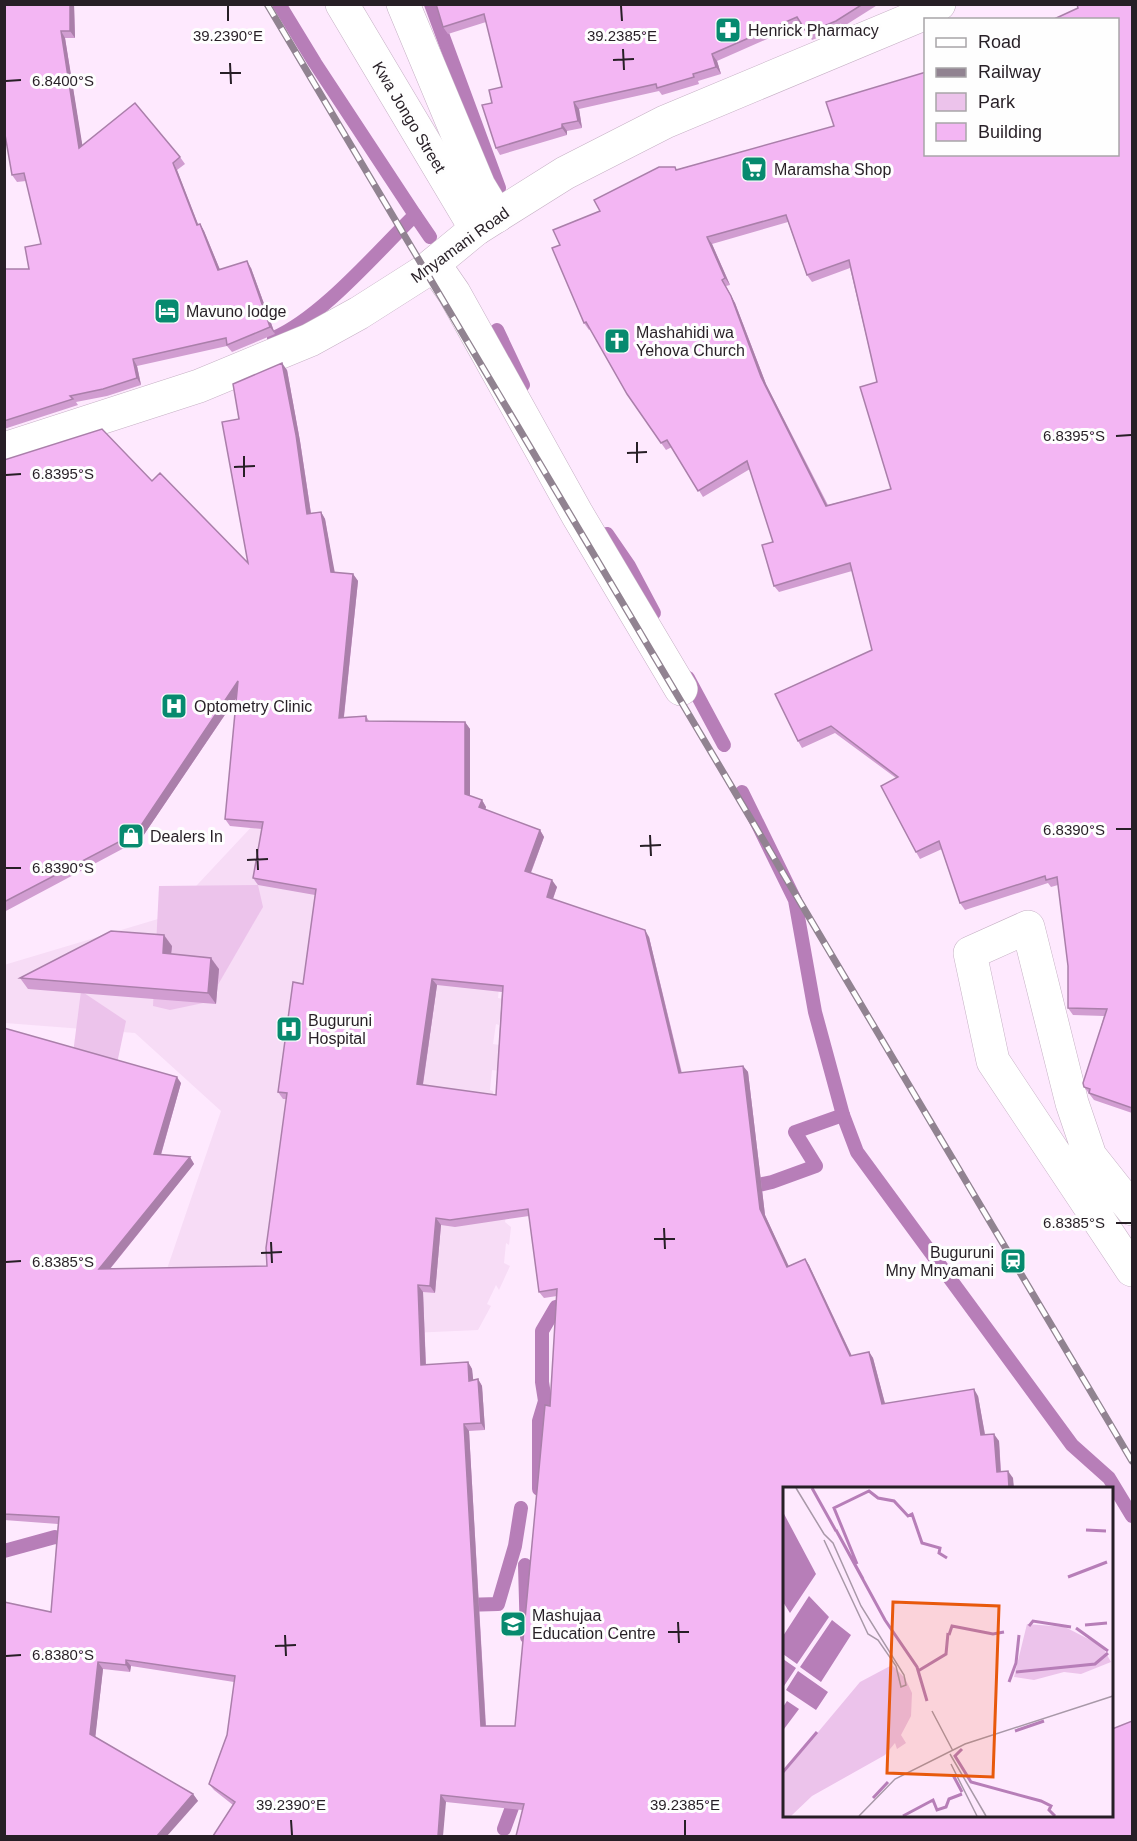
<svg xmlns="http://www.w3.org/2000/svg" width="1137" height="1841" font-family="Helvetica,sans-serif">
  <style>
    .built { fill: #f7dcf6 }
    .green { fill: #ecc3eb }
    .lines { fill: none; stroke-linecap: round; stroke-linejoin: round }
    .stream { stroke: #b77eb8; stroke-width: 14 }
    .minor-casing { stroke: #c5b0c4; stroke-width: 34 }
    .tertiary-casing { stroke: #c5b0c4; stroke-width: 34 }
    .minor { stroke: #fff; stroke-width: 33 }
    .tertiary { stroke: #fff; stroke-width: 33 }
    .rail-casing { stroke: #918391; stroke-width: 7 }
    .rail { stroke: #fefefe; stroke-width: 4.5; stroke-dasharray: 14; stroke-linecap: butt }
    .wall { fill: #d19dd1; fill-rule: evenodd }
    .shaded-wall { fill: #aa7faa }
    .building { fill: #f3b6f3; stroke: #aa7faa; stroke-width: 1.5; fill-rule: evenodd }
    .ticks { fill: none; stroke: #271f26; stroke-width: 2 }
    .labels { text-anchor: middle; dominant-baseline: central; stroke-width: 6; stroke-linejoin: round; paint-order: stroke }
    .poi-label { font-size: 16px; fill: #271f26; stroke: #fefefe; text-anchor: start }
    .street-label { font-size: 16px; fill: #271f26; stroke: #fefefe }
    .inset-river { fill: none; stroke: #b77eb8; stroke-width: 3 }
    .inset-road { fill: none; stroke: #a898a8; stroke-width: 1.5 }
    .view { fill: #e8590c; fill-opacity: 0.15; stroke: #e8590c; stroke-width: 3 }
    .inset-edge { fill: none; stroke: #271f26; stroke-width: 3 }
    .ticks-label { font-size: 15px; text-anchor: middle; fill: #271f26; stroke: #fefefe; stroke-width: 6; stroke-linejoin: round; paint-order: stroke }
  </style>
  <rect width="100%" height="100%" fill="#fee9fe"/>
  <polygon class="built" points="257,821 500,978 498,998 503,999 499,1025 496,1024 493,1044 499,1045 500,1071 492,1070 490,1090 493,1091 492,1118 508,1204 505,1222 511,1227 509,1245 506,1243 504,1263 510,1266 499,1290 496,1285 487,1304 491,1306 478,1330 141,1345 221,1111 135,1033 5,1023 4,965 168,916"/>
  <g class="green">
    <polygon points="258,885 263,907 208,1002 170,1010 153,1006 159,886"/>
    <polygon points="81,991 126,1021 112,1087 71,1069"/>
  </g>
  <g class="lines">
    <g class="stream">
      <polyline points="431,4 499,188"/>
      <polyline points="415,215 430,237"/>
      <polyline points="497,330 523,385"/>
      <path d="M274,338C322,317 376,253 415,215L315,63L279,4"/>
      <polyline points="607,534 629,566 654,613"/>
      <polyline points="688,678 724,745"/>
      <polyline points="742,792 795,900 815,1012 843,1115 857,1152 1072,1445 1109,1478 1132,1516"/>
      <polyline points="745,1188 772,1182 816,1166 795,1132 843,1115"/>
      <polyline points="539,1489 539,1421 545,1401 542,1382 542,1331 556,1307 575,1304"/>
      <polyline points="4,1551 55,1537 75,1541"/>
      <polyline points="525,1565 527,1637"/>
      <polyline points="463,1605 498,1604 515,1546 521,1508"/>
      <polyline points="504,1829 518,1791"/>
    </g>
    <g class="minor-casing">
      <g id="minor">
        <polyline points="342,4 476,229"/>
        <polyline points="403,4 479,186 497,216"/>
        <polyline points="434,264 454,293 577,514 681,689"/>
        <polyline points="1132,1209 1090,1156 1072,1103 1028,927 970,953 993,1061 1132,1270"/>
      </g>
    </g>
    <g class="tertiary-casing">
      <polyline id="tertiary" points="4,449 199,386 310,340 359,313 425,271 476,229 565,173 665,122 921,15 939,4"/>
    </g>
    <use href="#minor" class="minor"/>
    <use href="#tertiary" class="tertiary"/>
    <g class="rail-casing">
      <polyline id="rail" points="267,4 1132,1461"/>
    </g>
    <use href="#rail" class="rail"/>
  </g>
  <g class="wall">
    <polygon points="4,4 74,4 75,38 65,38 82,146 180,157 185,164 177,170 198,224 200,224 204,231 220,270 251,268 275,334 232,352 227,346 137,366 141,385 107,396 76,402 78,405 4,429 4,269 29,269 41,244 26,181 17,182 12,175"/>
    <polygon points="436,4 879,4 841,28 812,40 801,24 717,61 721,74 698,81 699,84 662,95 659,91 579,109 582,128 567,131 567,135 500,155 496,148 492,103 502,87 486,22 448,34 443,27"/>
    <path d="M1132,4V1113L1094,1100L1084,1087L1104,1016L1073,1015L1068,1008V966L1058,885L1051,887L1048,883L965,910L960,903L942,849L920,859L916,852L896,778L835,733L802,748L798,741L872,650L852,571L779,592L774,586L773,542L750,469L703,497L672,447L666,450L627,394L590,329L589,330L584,323L560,245L600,211L675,167L676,170L926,154L1078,8ZM788,222L807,275L812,282L850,268L877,382L891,489L828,505L766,384L735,303L726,286L730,285L712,244Z"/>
    <path d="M287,370L300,441L311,513L321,512L325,519L334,573L353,574L358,581L344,717L366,716L369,721L465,722L470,729V796L482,800L486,807L485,810L540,830L544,837L531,873L557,887L553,899L649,937L682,1073L743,1066L748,1072L765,1215L788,1266L805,1259L809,1265L852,1356L869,1352L873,1358L885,1404L978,1396L985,1434L999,1441L1001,1471L1013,1478L784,1488L1132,1836L522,1810L446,1802L233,1805L214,1790L209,1784L227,1735L234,1682L131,1666L130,1672L103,1669L95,1737L193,1794L198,1801L4,1836L51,1612L58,1524L4,1520V1028L181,1083L161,1155L190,1157L194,1164L110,1269L267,1266L287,1099H283L278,1092L303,984L315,895L258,885L253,878L262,829L230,826L225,819L237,697L141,839L4,912V460L152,481L248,563L239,419ZM437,985L502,992L496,1095L423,1085ZM529,1216L539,1292L544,1298L557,1296L550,1406L515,1726H486L469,1431L485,1430L482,1386L478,1379L473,1380L472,1369L468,1362L426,1365L423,1292L435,1293L441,1225L455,1227Z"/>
    <polygon points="172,946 171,954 219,969 216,1004 28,989 20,978"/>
  </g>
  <g class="shaded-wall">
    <polygon points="70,4 74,4 75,38 70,31"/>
    <polygon points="61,31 65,38 84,155 79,148"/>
    <polygon points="712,54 717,61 721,74 716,67"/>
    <polygon points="574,102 579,109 582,128 578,121"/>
    <polygon points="562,124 567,131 567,135 562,128"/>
    <polygon points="173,163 177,170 201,232 197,225"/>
    <polygon points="200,224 204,231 223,277 218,270"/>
    <polygon points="707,237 712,244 730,285 725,278"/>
    <polygon points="247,261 251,268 275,334 270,327"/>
    <polygon points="722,280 735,303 766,384 831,513 826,506 761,377"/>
    <polygon points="133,359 137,366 141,385 137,378"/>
    <polygon points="282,363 287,370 300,441 312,521 307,514"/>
    <polygon points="321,512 325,519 336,579 331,572"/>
    <polygon points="353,574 358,581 343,724 339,718"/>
    <polygon points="238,681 243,688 141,839 136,833"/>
    <polygon points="465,722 470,729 470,801 465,794"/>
    <polygon points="482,800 486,807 484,814 479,807"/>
    <polygon points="540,830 544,837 529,877 525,871"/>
    <polygon points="552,880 557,887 551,904 547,897"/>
    <polygon points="645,930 649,937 683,1080 679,1073"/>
    <polygon points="164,935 172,946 170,964 163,953"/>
    <polygon points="211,958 219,969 216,1004 208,993"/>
    <polygon points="432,979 437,985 422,1090 417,1084"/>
    <polygon points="743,1066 748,1072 765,1215 792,1273 787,1267 760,1209"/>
    <polygon points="177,1077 181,1083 159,1161 154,1154"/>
    <polygon points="190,1157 194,1164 104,1276 99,1269"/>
    <polygon points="436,1218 441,1225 435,1293 430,1286"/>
    <polygon points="805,1259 809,1265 855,1363 850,1356"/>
    <polygon points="418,1285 423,1292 426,1372 421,1365"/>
    <polygon points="869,1352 873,1358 887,1411 882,1404"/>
    <polygon points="468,1362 472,1369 474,1387 469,1381"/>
    <polygon points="478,1379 482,1386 485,1430 481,1423"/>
    <polygon points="974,1389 978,1396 986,1441 981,1435"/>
    <polygon points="464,1424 469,1431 486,1732 481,1726"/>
    <polygon points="994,1434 999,1441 1001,1478 997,1472"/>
    <polygon points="1008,1471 1013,1478 1014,1488 1009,1488"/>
    <polygon points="126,1660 131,1666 130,1672 126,1665"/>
    <polygon points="98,1662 103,1669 95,1740 90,1734"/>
    <polygon points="193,1794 198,1801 167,1836 157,1836"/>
    <polygon points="441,1795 446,1802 443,1836 438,1836"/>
  </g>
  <g class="building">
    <polygon points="4,4 70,4 70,31 61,31 79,148 135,103 180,157 173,163 197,225 200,224 218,270 247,261 270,327 227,345 226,338 133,359 137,378 103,389 70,396 73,399 4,421 4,269 29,269 25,247 41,244 24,173 12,175 4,129"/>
    <polygon points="436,4 863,4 836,21 807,33 797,17 712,54 716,67 693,74 694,77 657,88 656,84 574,102 578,121 562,124 562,128 496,148 482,105 492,103 489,90 502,87 484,14 443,27"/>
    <path d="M1077,4H1132V1108L1089,1093L1090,1089L1084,1087L1083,1083L1107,1009L1068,1008V966L1057,877L1046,880L1045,876L960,903L939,841L916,852L881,786L898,777L831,726L798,741L775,694L872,650L850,563L774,586L762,545L773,542L747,461L698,491L667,440L661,443L627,394L586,322L584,323L552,248L560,245L553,230L600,211L594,200L659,167H675L676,170L834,126L826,102L926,72V154H1118V20H1052L1078,8ZM786,215L807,275L849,260L877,382L860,387L891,489L826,506L761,377L731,296L722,280L725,278L707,237Z"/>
    <path d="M282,363L296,435L307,514L321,512L331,572L353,574L339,718L366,716V721L465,722V794L482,800L479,807L540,830L525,871L552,880L547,897L645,930L679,1073L743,1066L760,1209L787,1267L805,1259L850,1356L869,1352L882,1404L974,1389L981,1435L994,1434L997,1472L1008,1471L1009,1488H784V1815H1112V1729L1132,1721V1836H516L524,1804L441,1795L438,1836H213L235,1802L209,1784L227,1735L235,1676L126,1660V1665L98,1662L90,1734L193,1794L157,1836H4V1602L51,1612L59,1517L4,1514V1028L177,1077L154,1154L190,1157L99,1269L267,1266L266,1248L287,1093L278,1092L293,982L303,984L316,889L253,878L263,822L225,819L238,681L136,833L4,902V460L102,429L152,481L160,473L248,563L222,422L239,419L233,384ZM432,979L503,986L496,1095L417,1084ZM528,1209L539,1292L557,1289L550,1406L545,1405L515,1726H481L464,1424L481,1423L478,1379L469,1381L468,1362L421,1365L418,1285L430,1286L436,1218L450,1220Z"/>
    <polygon points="111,931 164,935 163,953 211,958 208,993 20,978"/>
  </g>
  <path class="ticks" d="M228,6V21M621,6L622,21M623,49L624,70M613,60L634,59M230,63L231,84M220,73H241M6,81L21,80M1116,436L1131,435M637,442V463M627,453L647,452M244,456V477M234,467L255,466M6,475L21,474M1116,829H1131M650,835L651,856M640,846L661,845M257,849L258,870M247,860L268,859M6,868H21M1116,1223H1131M664,1228L665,1249M654,1239H675M271,1242L272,1263M261,1253L282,1252M6,1262L21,1261M678,1622L679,1643M668,1632H689M285,1635L286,1656M275,1646L296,1645M6,1656L21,1655M291,1820L292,1835M685,1820V1835"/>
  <defs>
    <g id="pharmacy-square" transform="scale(1.35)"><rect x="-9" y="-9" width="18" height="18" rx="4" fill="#078a6f" stroke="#fefefe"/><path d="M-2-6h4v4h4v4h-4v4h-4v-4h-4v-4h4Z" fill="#fff"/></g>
    <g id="supermarket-square" transform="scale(1.35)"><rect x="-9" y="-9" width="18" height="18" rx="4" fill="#078a6f" stroke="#fefefe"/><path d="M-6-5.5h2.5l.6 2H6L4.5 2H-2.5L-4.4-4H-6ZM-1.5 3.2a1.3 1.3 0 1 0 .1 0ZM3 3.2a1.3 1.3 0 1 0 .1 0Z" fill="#fff"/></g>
    <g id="hotel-square" transform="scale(1.35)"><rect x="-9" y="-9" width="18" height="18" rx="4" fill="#078a6f" stroke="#fefefe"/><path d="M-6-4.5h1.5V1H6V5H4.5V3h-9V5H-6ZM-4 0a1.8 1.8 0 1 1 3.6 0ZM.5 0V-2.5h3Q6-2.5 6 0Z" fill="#fff"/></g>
    <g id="church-square" transform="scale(1.35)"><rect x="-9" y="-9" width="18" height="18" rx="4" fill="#078a6f" stroke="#fefefe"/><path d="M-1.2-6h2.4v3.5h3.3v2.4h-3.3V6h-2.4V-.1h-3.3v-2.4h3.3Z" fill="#fff"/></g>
    <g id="hospital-square" transform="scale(1.35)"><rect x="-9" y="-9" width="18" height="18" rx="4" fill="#078a6f" stroke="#fefefe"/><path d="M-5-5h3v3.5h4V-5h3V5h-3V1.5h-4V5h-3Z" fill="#fff"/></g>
    <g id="shop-square" transform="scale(1.35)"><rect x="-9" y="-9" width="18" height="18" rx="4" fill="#078a6f" stroke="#fefefe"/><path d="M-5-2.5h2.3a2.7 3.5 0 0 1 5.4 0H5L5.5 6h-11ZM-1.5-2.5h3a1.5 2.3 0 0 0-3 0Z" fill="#fff"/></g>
    <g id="station-square" transform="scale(1.35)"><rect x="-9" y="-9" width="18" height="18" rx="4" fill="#078a6f" stroke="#fefefe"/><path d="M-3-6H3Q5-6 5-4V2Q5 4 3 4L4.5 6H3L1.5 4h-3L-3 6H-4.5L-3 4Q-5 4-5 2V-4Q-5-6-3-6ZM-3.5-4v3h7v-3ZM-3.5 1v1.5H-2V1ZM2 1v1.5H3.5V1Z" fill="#fff"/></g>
    <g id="school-square" transform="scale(1.35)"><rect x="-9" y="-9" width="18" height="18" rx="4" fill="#078a6f" stroke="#fefefe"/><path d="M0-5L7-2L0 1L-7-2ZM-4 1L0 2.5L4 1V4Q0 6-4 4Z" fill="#fff"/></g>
  </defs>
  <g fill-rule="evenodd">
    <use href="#pharmacy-square" x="728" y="30"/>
    <use href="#supermarket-square" x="754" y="169"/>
    <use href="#hotel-square" x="167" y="311"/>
    <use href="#church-square" x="617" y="341"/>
    <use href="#hospital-square" x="174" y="706"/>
    <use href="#shop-square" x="131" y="836"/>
    <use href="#hospital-square" x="289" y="1029"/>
    <use href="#station-square" x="1013" y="1261"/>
    <use href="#school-square" x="513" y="1624"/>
  </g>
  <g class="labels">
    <g class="poi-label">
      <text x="748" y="30">Henrick Pharmacy</text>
      <text x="774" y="169">Maramsha Shop</text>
      <text x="186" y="311">Mavuno lodge</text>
      <text x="636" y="332">Mashahidi wa<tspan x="636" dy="18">Yehova Church</tspan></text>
      <text x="194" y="706">Optometry Clinic</text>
      <text x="150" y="836">Dealers In</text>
      <text x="308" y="1020">Buguruni<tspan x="308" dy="18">Hospital</tspan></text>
      <text x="994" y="1252" text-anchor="end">Buguruni<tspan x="994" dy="18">Mny Mnyamani</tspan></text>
      <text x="532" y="1615">Mashujaa<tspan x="532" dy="18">Education Centre</tspan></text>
    </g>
    <g class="street-label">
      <text transform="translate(409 117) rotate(59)">Kwa Jongo Street</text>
      <text transform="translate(460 245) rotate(-36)">Mnyamani Road</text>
    </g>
  </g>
  <g transform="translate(783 1487)">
    <rect width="330" height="330" fill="#fee9fe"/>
    <path d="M244,137L282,140L319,159L328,175L298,187L281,185L251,193L231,190ZM109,178L122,191L129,206L128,229L118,248L123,256L114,262L112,256L102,268L29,309L8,329H0V287L77,195Z" fill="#ecc3eb"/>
    <path d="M0,25L33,87L7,126L0,115ZM26,109L46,130L14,177L0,167V149ZM49,133L68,148L38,195L17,180ZM0,172L13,181L1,199H0ZM15,184L45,205L33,223L3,203ZM4,214L16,222L1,242L0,220Z" fill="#b77eb8"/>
    <path class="inset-river" d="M29,1L53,44M303,43L323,44M74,77L51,21L86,4L95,11L111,14L125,29L129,27L139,56L157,61L156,66L164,71M285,90L324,75M80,92L53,43L102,133L134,180L144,214M302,138L324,136M246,139L250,134L288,140M293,141L325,164M166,148L169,139L210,147L221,145M135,184L163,167L165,146M233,185L312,177L325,166M226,195L233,176L236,148M232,244L261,234M179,262L172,269L188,295L258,314L268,319L266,323L272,329M0,285L34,245M170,288L179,305M90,311L105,295M120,329L150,313L154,323L163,320L166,312L179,307"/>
    <path class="inset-road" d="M13,1L41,47L50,56L78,119L121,188L123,198L118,200L113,179L95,153L85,147L41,53M149,224L170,264M167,267L203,329M168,277L194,329M76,329L112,292L182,257L330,209"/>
    <path class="view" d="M110,115L216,119L210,290L104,286Z"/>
    <rect width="330" height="330" class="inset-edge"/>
  </g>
  <g class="ticks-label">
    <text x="228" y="41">39.2390°E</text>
    <text x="622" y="41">39.2385°E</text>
    <text x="63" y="86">6.8400°S</text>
    <text x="1074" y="441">6.8395°S</text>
    <text x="63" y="479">6.8395°S</text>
    <text x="1074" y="835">6.8390°S</text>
    <text x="63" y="873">6.8390°S</text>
    <text x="1074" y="1228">6.8385°S</text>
    <text x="63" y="1267">6.8385°S</text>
    <text x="63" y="1660">6.8380°S</text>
    <text x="291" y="1810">39.2390°E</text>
    <text x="685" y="1810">39.2385°E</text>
  </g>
  <rect width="1137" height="1841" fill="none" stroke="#271f26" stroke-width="12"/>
  <rect x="924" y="18" width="195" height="138" fill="#fefefe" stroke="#a8a5a8" stroke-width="1.5"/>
  <rect x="936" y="38" width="30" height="9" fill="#ffffff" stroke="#a8a5a8" stroke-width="1.5"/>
  <text x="978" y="48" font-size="18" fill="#271f26">Road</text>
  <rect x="936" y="68" width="30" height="9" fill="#918391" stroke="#a8a5a8" stroke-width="1.5"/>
  <text x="978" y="78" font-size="18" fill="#271f26">Railway</text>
  <rect x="936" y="93" width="30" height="18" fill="#ecc3eb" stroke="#a8a5a8" stroke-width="1.5"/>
  <text x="978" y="108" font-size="18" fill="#271f26">Park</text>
  <rect x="936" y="123" width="30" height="18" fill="#f3b6f3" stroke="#a8a5a8" stroke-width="1.5"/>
  <text x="978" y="138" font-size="18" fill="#271f26">Building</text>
</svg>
